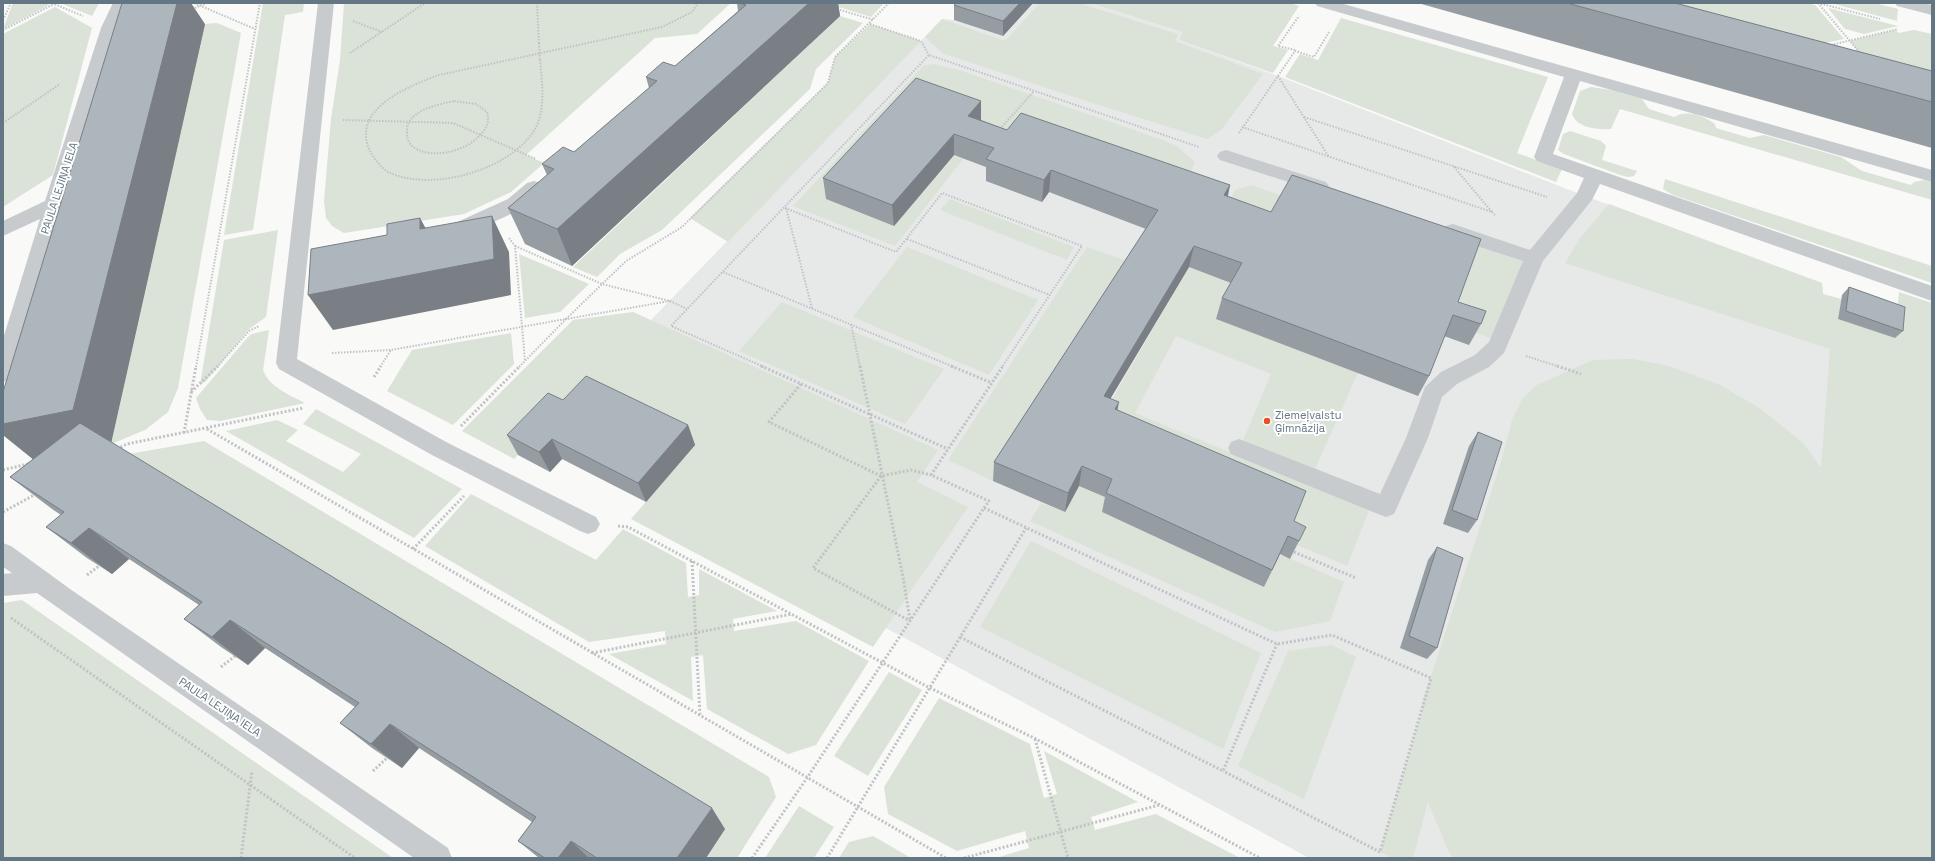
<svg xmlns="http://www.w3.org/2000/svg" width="1935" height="861" font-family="'Space Grotesk',sans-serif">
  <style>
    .built { fill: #e7e8e8 }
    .green { fill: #dbe2d8 }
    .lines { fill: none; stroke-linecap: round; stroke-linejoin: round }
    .path-far1 { stroke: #c0c3c5; stroke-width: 2; stroke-dasharray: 1.5 1.5; stroke-linecap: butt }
    .path { stroke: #c0c3c5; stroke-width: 3; stroke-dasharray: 2 2; stroke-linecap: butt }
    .minor { fill: #c7cbce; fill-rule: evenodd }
    .path-bridge { stroke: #c0c3c5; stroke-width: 2; stroke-dasharray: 1.5 1.5; stroke-linecap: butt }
    .wall { fill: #959da2 }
    .shaded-wall { fill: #797f84 }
    .building { fill: #adb6bc; stroke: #797f84 }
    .poi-dot { fill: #ec4f24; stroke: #fff; stroke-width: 1.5 }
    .labels { text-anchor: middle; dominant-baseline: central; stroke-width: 4; stroke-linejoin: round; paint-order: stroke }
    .street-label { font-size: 11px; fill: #637683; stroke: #fff }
    .poi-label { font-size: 11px; fill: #637683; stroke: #fff; text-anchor: start }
  </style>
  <rect width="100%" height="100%" fill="#f9f9f7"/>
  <polygon class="built" points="1033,3 1090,3 1182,32 1179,40 1278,76 1585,196 1822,283 1823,294 1841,299 1838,319 1861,858 1309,858 901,636 646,502 695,445 591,382 942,19 954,20 1003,36"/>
  <g class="green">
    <polygon points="13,3 45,3 49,5 3,29"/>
    <polygon points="60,3 99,3 92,16"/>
    <polygon points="263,3 304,3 303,12 285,15 253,230 224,235"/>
    <polygon points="344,3 731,3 697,34 655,38 526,155 544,163 511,192 464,214 344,233 332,226 326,218 324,201 331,119 340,60"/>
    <polygon points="826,3 884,3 871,17"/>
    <polygon points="1040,3 1078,3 1178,34 1175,41 1263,74 1221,130 1207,139 1080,99 942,53 925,37 942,19 1005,41"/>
    <polygon points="1090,3 1290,3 1299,6 1273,46 1288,50 1273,73 1179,40 1182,32"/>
    <polygon points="1613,3 1807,3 1815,5 1844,39 1790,50"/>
    <polygon points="1831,3 1875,3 1898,9 1897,21"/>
    <polygon points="55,7 92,28 53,175 3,207 3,34"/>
    <polygon points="1828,8 1898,26 1864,34 1845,29"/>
    <polygon points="840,16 863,23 816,69 810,89 662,230 620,254 597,277 573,267"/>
    <polygon points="1341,18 1548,77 1517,153 1562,169 1556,182 1285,77 1300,54 1318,60"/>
    <polygon points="217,23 241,33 178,388 168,412 145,430 111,444 205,24"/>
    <polygon points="870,24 921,41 728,242 690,218 828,83 835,57"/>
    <polygon points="1895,30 1899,33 1914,30 1932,34 1932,88 1871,66 1850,41"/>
    <polygon points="934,64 962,71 1163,140 1177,146 1195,162 1190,174 968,138 826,199 894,226 954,155 963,159 895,246 793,206 923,66"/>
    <path d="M1591,87L1611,90L1642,99L1649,109L1674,117C1687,109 1704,116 1715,124L1716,128L1750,138L1764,135L1841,157L1862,171L1911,185L1914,182L1924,180L1932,182V200L1620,109L1611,129C1598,130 1577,128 1572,114L1580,91Z"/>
    <polygon points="1570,131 1601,141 1606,146 1602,160 1637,171 1634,176 1628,177 1620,175 1564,154 1558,150 1563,134"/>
    <polygon points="1665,179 1932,266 1932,283 1673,195 1663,189"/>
    <polygon points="1251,185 1286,197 1274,218 1229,202 1235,190"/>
    <polygon points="1292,185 1523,261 1491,338 1447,323"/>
    <polygon points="950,199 1074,247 1067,260 940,210"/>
    <polygon points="1609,204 1822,283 1823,294 1841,299 1838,319 1897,314 1899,292 1932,303 1932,858 1453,858 1448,850 1428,802 1413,858 1392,858 1380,852 1422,712 1422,704 1502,459 1512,420 1522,399 1537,385 1593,360 1632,359 1669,366 1720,385 1761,409 1803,443 1821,468 1830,349 1565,263 1580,238"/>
    <polygon points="278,230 266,317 249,329 206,381 200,385 224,240"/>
    <polygon points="907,247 1038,300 989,375 853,317"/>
    <polygon points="1087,247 1132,263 993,481 948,460"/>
    <polygon points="519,254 589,284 560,312 525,318"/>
    <polygon points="1189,267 1236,284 1358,373 1314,471 1242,443 1271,374 1176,336 1135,413 1369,510 1347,566 1297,545 1112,429 1110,403"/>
    <polygon points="782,302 944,369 905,424 739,351"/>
    <polygon points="633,312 938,450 917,482 968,507 873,647 631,519 695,445 558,413 514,459 462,431 573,320"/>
    <path d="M269,330L263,370C270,388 290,395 305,403L220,421L207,420L200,409L196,398L248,337L252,334Z"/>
    <polygon points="511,333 514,364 453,425 387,391 412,350"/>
    <polygon points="316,409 462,489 414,538 226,431 277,420 298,430 286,441 343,472 361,454 303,424"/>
    <polygon points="204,441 769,777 776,797 737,858 706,858 117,456"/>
    <polygon points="1079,486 1108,498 1102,512 1264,587 1279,554 1344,582 1330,621 1275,632 1030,521 1041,503 1065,512"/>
    <polygon points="471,494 596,560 623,529 686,563 688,597 699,595 699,569 777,611 733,619 734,631 796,621 869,661 816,745 788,754 707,709 703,655 691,657 693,701 609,654 666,644 665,631 589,642 425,546"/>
    <polygon points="1031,541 1261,653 1223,749 980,627"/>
    <polygon points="22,600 393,858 3,858 3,603"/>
    <polygon points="1332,645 1356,657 1304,799 1238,766 1288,651"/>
    <polygon points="889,672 922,690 868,776 834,756"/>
    <polygon points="939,698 1030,744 1044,798 1057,794 1044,751 1138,802 1091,817 1095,830 1156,814 1240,858 996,858 1029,848 1025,831 957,851 888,814 884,787"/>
    <polygon points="799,806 834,827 814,858 765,858"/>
    <polygon points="873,836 911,858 839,858 849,842"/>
  </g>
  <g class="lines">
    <g class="path-far1">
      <polyline points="52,3 83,16"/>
      <polyline points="194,3 255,29"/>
      <polyline points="537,3 539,43"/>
      <polyline points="1818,3 1880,19"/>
      <polyline points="1818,3 1860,53"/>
      <polyline points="192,9 207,3"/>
      <polyline points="837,9 874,20"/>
      <polyline points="3,20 11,3"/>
      <polyline points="353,21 382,32"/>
      <polyline points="870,24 921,41 929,55"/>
      <polyline points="3,30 54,4"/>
      <polyline points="1831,45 1898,29"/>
      <polyline points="1295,50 1278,46 1299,16"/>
      <polyline points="350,53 425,3"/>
      <path d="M540,60C542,82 546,109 535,129C511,170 431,193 388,172C380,167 373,157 369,149C352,108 409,86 439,75L662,27L692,12L698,3"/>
      <polyline points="1278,76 1329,157"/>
      <path d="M454,101L476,104L487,112C490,124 486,130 477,138C463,152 429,160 412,146C408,142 407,138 407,132C405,111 439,104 454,101Z"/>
      <polyline points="1304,117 1547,197"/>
      <polyline points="343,120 453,123 536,159"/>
      <polyline points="3,123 60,84"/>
      <polyline points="1242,127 1492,212 1495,215"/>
      <polyline points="1000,129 1034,91"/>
      <polyline points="1239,133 1295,51 1314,57 1329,32"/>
      <polyline points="1454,167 1492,212"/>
      <polyline points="785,208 896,252 942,193 1082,246 1002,367"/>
      <polyline points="786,208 812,308"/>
      <polyline points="509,238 515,246 525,361"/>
      <polyline points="907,239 1050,295"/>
      <polyline points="515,246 602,284 670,301 687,309"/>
      <polyline points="723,272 954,367"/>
      <polyline points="851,324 860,367"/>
      <polyline points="332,353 391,350"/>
      <polyline points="1526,356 1560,367"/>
      <polyline points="196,367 260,3"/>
      <polyline points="217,367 249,331 259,326"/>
      <polyline points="380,367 391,350 566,319 626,261 682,227 828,83 835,57 889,3"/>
      <polyline points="519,367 566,319 670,301"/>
      <polyline points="764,367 671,326 929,55 1199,147"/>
    </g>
    <g class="path">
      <polyline points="761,366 948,449"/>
      <polyline points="860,366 903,577 910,620"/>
      <polyline points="951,366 992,383"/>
      <polyline points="1557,366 1581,374"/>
      <polyline points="374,377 381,366"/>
      <polyline points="801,384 769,422 881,476 911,470 931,475"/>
      <polyline points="191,392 218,366"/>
      <polyline points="461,426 520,366"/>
      <polyline points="207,429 946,858"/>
      <polyline points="184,433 196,366"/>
      <polyline points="117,449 127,444 303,408"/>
      <polyline points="3,470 28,464"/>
      <polyline points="881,476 813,568 910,621"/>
      <polyline points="984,508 989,501 931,475 1003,366"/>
      <polyline points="3,512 36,494"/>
      <polyline points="618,526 628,527 930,688 1034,738 1260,858"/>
      <polyline points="413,549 464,496"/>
      <polyline points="1294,552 1356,578"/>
      <polyline points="692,561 700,716"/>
      <polyline points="87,575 99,566"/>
      <polyline points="11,618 355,858"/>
      <polyline points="960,637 1223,771 1277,644"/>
      <polyline points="592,653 792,614"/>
      <polyline points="221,667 235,656"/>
      <polyline points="1035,739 1068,858"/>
      <polyline points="373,771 387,758"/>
      <polyline points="241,858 252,771"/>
      <polyline points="752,858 807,778 984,508 1277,644 1332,635 1431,678 1380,852 1223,771"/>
      <polyline points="827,858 1026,528"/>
      <polyline points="964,858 1159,805"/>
    </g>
    <g class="minor">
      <polygon points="113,3 129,3 117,28 108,56 14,374 10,380 3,382 3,339 40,219 3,236 3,221 45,201 101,28"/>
      <polygon points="318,3 334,3 297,359 448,443 596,517 600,524 596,531 588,534 580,531 432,455 279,369 276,363"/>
      <polygon points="1315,3 1340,3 1932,170 1932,182 1580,81 1553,154 1932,286 1932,301 1600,184 1592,200 1543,261 1504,353 1489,367 1457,384 1442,397 1428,438 1394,514 1386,517 1378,514 1231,454 1228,448 1231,442 1239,439 1380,494 1406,438 1425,387 1441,372 1475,355 1489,342 1523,261 1446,236 1443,231 1446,226 1453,224 1530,250 1577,193 1584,178 1537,161 1534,157 1564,77 1317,6"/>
      <polygon points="1895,3 1923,3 1932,5 1932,15 1897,6"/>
      <polygon points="1226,150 1326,182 1329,186 1326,190 1320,192 1220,160 1217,156 1220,152"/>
      <polygon points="534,181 541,183 543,187 522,209 469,233 462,235 455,233 453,228 455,223 508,199 527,183"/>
      <polygon points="3,543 11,546 70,589 448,848 452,858 414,858 37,593 3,596 3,574 12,573 3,567"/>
    </g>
    <polyline class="path-bridge" points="539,43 540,60"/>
  </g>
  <g class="wall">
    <polygon points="737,3 838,3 840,16 572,266 525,244 508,208 547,175 542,164 574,152 649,88 646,77 675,66 738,11"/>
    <polygon points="956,3 1033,3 1003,36 954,20 954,5"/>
    <polygon points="1418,3 1675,3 1932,71 1932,148"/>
    <polygon points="205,24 111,442 725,829 706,858 539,858 518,841 532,822 419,748 402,768 372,748 340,723 355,707 265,648 248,665 221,647 184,619 199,605 129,559 112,574 87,558 46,527 61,515 52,509 10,477 33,459 3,435"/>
    <polygon points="981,101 981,120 1007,130 1230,185 1228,196 1458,302 1481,324 1469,345 1444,336 1429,376 1418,396 1216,319 1222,298 1231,283 1189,267 1110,399 1118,410 1294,521 1299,541 1290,559 1280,554 1264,587 1102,512 1105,497 1079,486 1065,512 993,481 994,462 1146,229 1049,192 1042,202 986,181 986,167 954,155 894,226 826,199 823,178"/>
    <polygon points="1849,287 1903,331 1895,338 1838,319 1842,295"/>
    <polygon points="563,400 688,425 695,445 646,502 562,459 550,472 518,455 507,435"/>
    <polygon points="1478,432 1477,520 1468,533 1443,524 1469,446"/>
    <polygon points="1437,547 1437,648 1427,659 1400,648 1428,560"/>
  </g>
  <g class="shaded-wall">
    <polygon points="177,3 191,3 205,24 111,444 34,460 3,435 3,424"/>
    <polygon points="809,3 838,3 840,16 572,266 557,229"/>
    <polygon points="1020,3 1033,3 1003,36 1003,21"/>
    <polygon points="981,101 981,123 968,116"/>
    <polygon points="954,134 954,155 894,226 892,205"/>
    <polygon points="1051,170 1049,192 1042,202 1044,180"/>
    <polygon points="1230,185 1225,207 1224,195"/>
    <polygon points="492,216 509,252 511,295 333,330 308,295"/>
    <polygon points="420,218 440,254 420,229"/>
    <polygon points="1194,246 1189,267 1100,416 1104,396"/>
    <polygon points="1119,402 1115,422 1115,409"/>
    <polygon points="688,425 695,445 646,502 638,483"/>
    <polygon points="552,439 562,459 550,472 539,452"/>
    <polygon points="1082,466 1079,486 1065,512 1068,493"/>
    <polygon points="89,528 129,559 112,574 71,543"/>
    <polygon points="230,620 265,648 248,665 212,637"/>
    <polygon points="390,724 419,748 402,768 371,744"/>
    <polygon points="712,808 725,829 706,858 677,858"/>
    <polygon points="571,841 589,858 558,858"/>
  </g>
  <g class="building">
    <polygon points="122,3 177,3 73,410 3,424 3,392"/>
    <polygon points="739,3 809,3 557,229 508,208 554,169 542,164 563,147 574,152 657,81 646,77 663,62 675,66 746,5"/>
    <polygon points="956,3 1020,3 1003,21 954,5"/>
    <polygon points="1567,3 1675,3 1932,71 1932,102"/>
    <polygon points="916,78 981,101 968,116 1007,130 1021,113 1230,185 1224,195 1271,212 1292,175 1481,239 1458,302 1486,311 1481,324 1453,315 1429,376 1222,298 1242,263 1194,246 1104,396 1119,402 1115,409 1306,491 1294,521 1306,527 1299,541 1288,536 1272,570 1106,493 1112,479 1082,466 1068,493 994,462 1158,210 1051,170 1044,180 986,159 994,148 954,134 892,205 823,178"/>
    <polygon points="492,216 494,259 308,295 311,249 387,235 387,224 420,218 420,229"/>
    <polygon points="1849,287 1905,307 1903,331 1846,311"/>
    <polygon points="586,376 688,425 638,483 552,439 539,452 507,435 548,393 563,400"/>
    <polygon points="80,423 712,808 677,858 597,858 571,841 558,858 545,858 518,841 536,817 390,724 371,744 340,723 359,703 230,620 212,637 184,619 202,602 89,528 71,543 46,527 64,512 10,477"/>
    <polygon points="1478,432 1502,442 1477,520 1452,510"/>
    <polygon points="1437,547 1463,558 1437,648 1409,636"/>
  </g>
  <circle class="poi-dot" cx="1267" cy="421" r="4"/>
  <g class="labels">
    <g class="street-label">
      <text transform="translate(59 188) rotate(-72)">PAULA LEJIŅA IELA</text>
      <text transform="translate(220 707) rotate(34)">PAULA LEJIŅA IELA</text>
    </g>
    <g class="poi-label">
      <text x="1275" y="415">Ziemeļvalstu<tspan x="1275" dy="13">Ģimnāzija</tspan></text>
    </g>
  </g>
  <rect width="1935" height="861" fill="none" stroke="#637683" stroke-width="8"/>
</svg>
